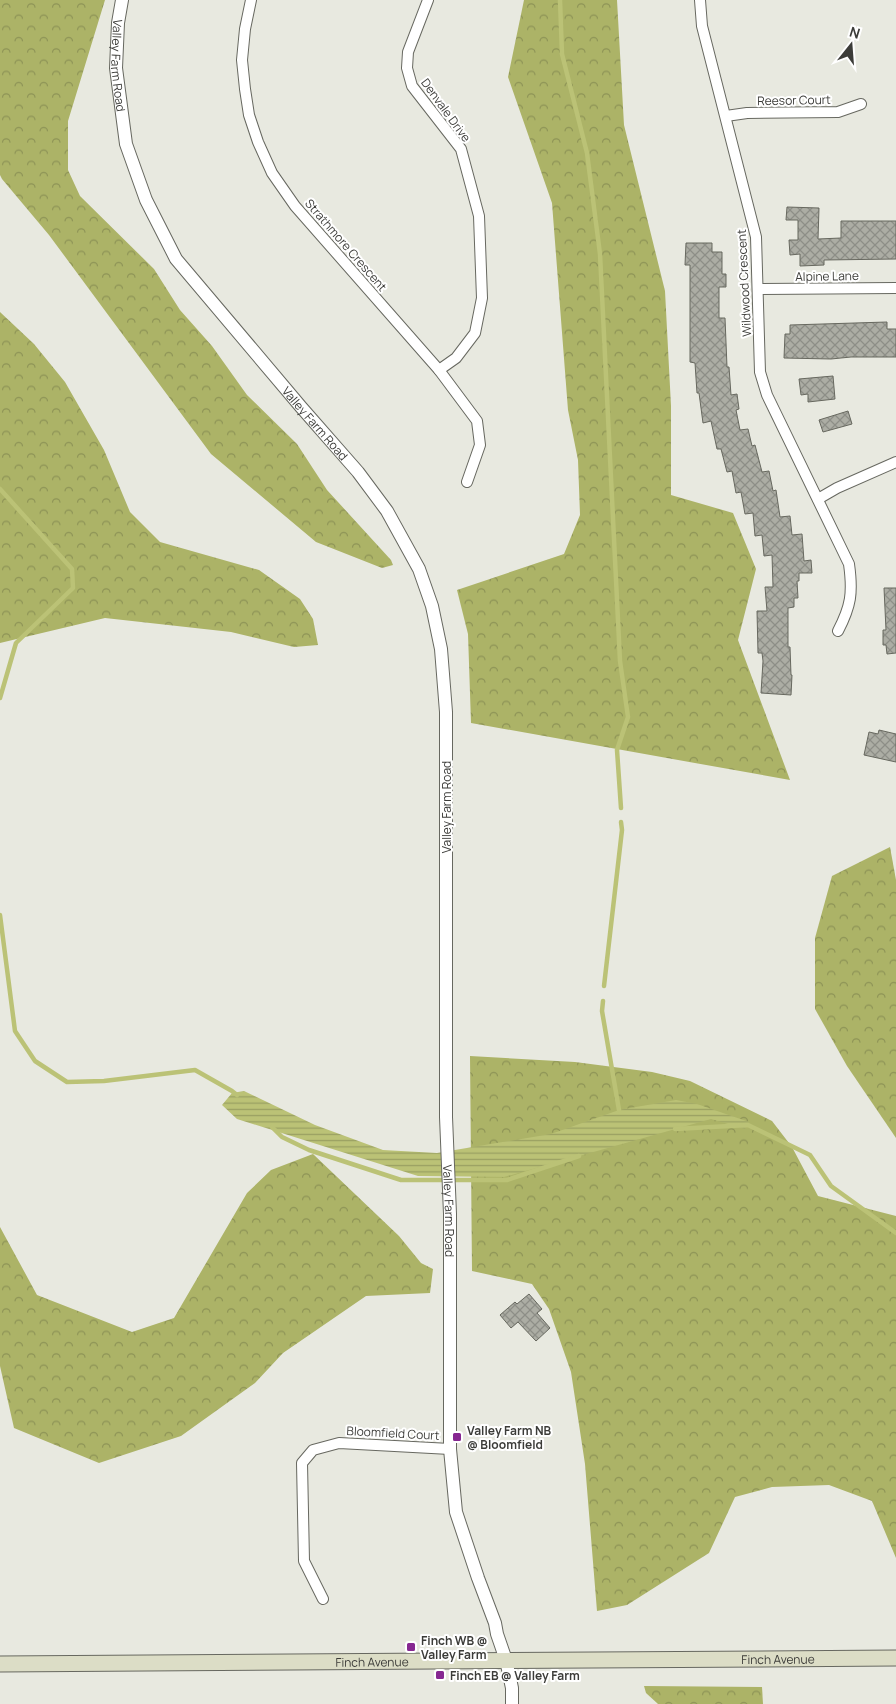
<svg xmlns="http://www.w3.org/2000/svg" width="896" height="1704" font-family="Manrope,sans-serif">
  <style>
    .forest { fill: url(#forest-crowns) }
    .water { fill: url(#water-rules) }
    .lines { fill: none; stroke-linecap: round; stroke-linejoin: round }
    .stream { stroke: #bbc276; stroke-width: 4.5 }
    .building { fill: url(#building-cross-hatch); stroke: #67685f }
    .minor-casing { stroke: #676860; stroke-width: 12 }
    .tertiary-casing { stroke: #676860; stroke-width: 14 }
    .secondary-casing { stroke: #676860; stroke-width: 17 }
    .minor { stroke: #fff; stroke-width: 10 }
    .tertiary { stroke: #fff; stroke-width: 12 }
    .secondary { stroke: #dcddc6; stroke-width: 15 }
    .poi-dot { fill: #862791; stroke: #fff; stroke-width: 2 }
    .labels { text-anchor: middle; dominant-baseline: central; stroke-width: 4; stroke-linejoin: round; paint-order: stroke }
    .street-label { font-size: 12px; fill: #3c3c39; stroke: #fff }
    .poi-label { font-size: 12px; font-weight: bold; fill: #3c3c39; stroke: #fff; text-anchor: start }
  </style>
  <defs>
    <pattern id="forest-crowns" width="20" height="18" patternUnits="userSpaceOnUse" patternTransform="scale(1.25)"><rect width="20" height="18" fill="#acb367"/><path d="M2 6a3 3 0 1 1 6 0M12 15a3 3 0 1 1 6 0" fill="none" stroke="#8d9356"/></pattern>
    <pattern id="water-rules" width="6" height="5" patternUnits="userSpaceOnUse" patternTransform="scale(1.25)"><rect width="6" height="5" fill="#bbc276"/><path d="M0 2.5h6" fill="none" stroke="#999f62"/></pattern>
    <pattern id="building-cross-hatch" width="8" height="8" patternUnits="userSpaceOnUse" patternTransform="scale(1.25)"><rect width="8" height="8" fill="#acada4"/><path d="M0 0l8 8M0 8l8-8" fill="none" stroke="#8d8e87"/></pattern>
  </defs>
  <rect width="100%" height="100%" fill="#e8e9e0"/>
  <g class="forest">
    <polygon points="0,0 105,0 68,121 68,170 80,196 154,269 180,310 212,346 247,395 297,444 327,490 391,560 393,565 382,568 316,542 211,454 49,235 2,179 0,175"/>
    <polygon points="524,0 617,0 624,125 665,291 671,406 671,495 733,513 756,569 738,640 790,780 471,723 468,634 457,590 564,554 580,515 578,460 568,410 552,203 508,77"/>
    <polygon points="0,312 34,344 65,382 104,450 130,512 160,542 259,570 300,599 313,619 318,645 294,647 231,632 105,618 0,643"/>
    <polygon points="890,847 896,880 896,1138 847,1066 815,1009 815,938 832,876"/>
    <polygon points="470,1056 575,1062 652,1072 690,1081 772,1121 792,1147 818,1196 896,1216 896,1558 872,1501 829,1485 772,1487 735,1497 709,1553 627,1605 597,1611 585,1464 571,1372 549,1309 532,1284 472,1271"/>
    <polygon points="313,1154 399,1236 421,1263 433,1269 430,1293 366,1296 283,1353 255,1383 181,1436 99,1463 14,1428 0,1366 0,1227 37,1295 132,1332 174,1318 247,1193 271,1170"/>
    <polygon points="644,1686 762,1687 763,1704 658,1704 646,1693"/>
  </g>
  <polygon class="water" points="244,1091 315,1125 383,1150 437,1153 551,1134 619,1110 676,1100 697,1104 749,1122 745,1129 711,1119 504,1177 418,1176 237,1119 222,1105 232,1093"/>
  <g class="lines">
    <g class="stream">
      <polyline points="560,0 562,54 587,153 600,254 620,661 628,717 617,750 621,808"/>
      <polyline points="0,489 72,569 73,588 16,643 0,698"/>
      <polyline points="0,915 15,1031 35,1061 67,1082 104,1081 195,1070 232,1091 237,1095"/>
      <polyline points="604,986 622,830 621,822"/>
      <polyline points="603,1001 602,1011 619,1110"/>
      <polyline points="272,1127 282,1137 309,1150 401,1180 507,1180 579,1156"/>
      <polyline points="675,1129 748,1125 810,1155 831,1186 896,1233"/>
    </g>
  </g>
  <g class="building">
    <polygon points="787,207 819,208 818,239 841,238 841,221 896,221 896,259 824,260 824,265 800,266 800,254 790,255 789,240 798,240 798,220 786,220"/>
    <polygon points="686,243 712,243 712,252 722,252 722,274 726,274 726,287 719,287 719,318 725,318 727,367 729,367 731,395 737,394 739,409 736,410 740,430 748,429 752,446 755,445 762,472 769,471 773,491 776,490 780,517 790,516 792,535 802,534 804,561 811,560 812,573 799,573 799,581 797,581 798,598 794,598 794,607 788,608 788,647 790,647 791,675 792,675 791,695 761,693 763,661 762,653 758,653 757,611 767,611 765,587 773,587 772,555 764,556 762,535 755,536 753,513 745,514 741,492 736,493 732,471 727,472 721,449 717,449 711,421 703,423 699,393 697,393 695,363 690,362 690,265 685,265"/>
    <polygon points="887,322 887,329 896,329 896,357 851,357 831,359 784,358 785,334 790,334 790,325"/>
    <polygon points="833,376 835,399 808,402 808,394 801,395 799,379"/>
    <polygon points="848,411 852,424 823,432 819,420"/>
    <polygon points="884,588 896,588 896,653 887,654 886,645 883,645 883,630 886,630"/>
    <polygon points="879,730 896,734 896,762 864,755 869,732 878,734"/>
    <polygon points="529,1294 542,1309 537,1313 550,1328 536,1341 518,1322 511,1328 500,1315 515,1302 517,1304"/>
  </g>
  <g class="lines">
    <g class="minor-casing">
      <g id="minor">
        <polyline points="251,0 245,29 242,60 245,89 249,115 258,142 272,173 295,206 439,370 477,421 480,445 467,482"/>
        <polyline points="428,0 408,52 407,68 412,86 461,149 479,216 482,298 475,333 456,358 439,370"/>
        <path d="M700,0L702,26L756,237L760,372L767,395L849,564C853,593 851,606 838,631"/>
        <polyline points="726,116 747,113 838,112 861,104"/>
        <polyline points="758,289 896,288"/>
        <polyline points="818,499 837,488 896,462"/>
        <polyline points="323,1599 304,1561 302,1463 313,1450 339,1443 450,1449"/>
      </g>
    </g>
    <g class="tertiary-casing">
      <g id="tertiary">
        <path id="s1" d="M122,0L118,23L116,68L126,144L146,200L176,259L301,407L358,472L387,511L419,569L432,606L441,649L446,712V1117L450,1214V1449L456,1512L478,1578L495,1623L497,1634L506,1660L512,1688V1704"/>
      </g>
    </g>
    <g class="secondary-casing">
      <g id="secondary">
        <path id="s2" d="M0,1664L896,1658"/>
      </g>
    </g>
    <use href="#minor" class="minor"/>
    <use href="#tertiary" class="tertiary"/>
    <use href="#secondary" class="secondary"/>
  </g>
  <g class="poi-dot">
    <rect x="452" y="1432" width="10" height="10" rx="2.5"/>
    <rect x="406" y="1642" width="10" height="10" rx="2.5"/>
    <rect x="435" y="1670" width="10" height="10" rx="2.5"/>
  </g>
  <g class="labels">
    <g class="street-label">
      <text stroke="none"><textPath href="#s1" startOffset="66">Valley Farm Road</textPath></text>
      <text transform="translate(794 100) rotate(-1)">Reesor Court</text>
      <text transform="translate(446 110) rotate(54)">Denvale Drive</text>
      <text transform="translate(346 245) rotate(49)">Strathmore Crescent</text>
      <text transform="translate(827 276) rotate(-1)">Alpine Lane</text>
      <text transform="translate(744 283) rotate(-93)">Wildwood Crescent</text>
      <text stroke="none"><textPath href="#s1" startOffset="486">Valley Farm Road</textPath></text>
      <text transform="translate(446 807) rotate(-90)">Valley Farm Road</text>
      <text stroke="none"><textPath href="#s1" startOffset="1311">Valley Farm Road</textPath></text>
      <text transform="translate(393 1433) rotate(3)">Bloomfield Court</text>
      <text stroke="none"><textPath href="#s2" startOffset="778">Finch Avenue</textPath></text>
      <text stroke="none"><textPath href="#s2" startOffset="372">Finch Avenue</textPath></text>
    </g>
    <g class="poi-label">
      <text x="467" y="1430">Valley Farm NB<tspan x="467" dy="14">@ Bloomfield</tspan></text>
      <text x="421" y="1640">Finch WB @<tspan x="421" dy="14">Valley Farm</tspan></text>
      <text x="450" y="1675">Finch EB @ Valley Farm</text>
    </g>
  </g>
  <g transform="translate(851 45) rotate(17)" stroke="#ffffff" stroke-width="4" paint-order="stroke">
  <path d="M0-4L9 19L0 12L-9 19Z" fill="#3c3c39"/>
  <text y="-8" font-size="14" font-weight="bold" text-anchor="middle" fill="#3c3c39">N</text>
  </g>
</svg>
